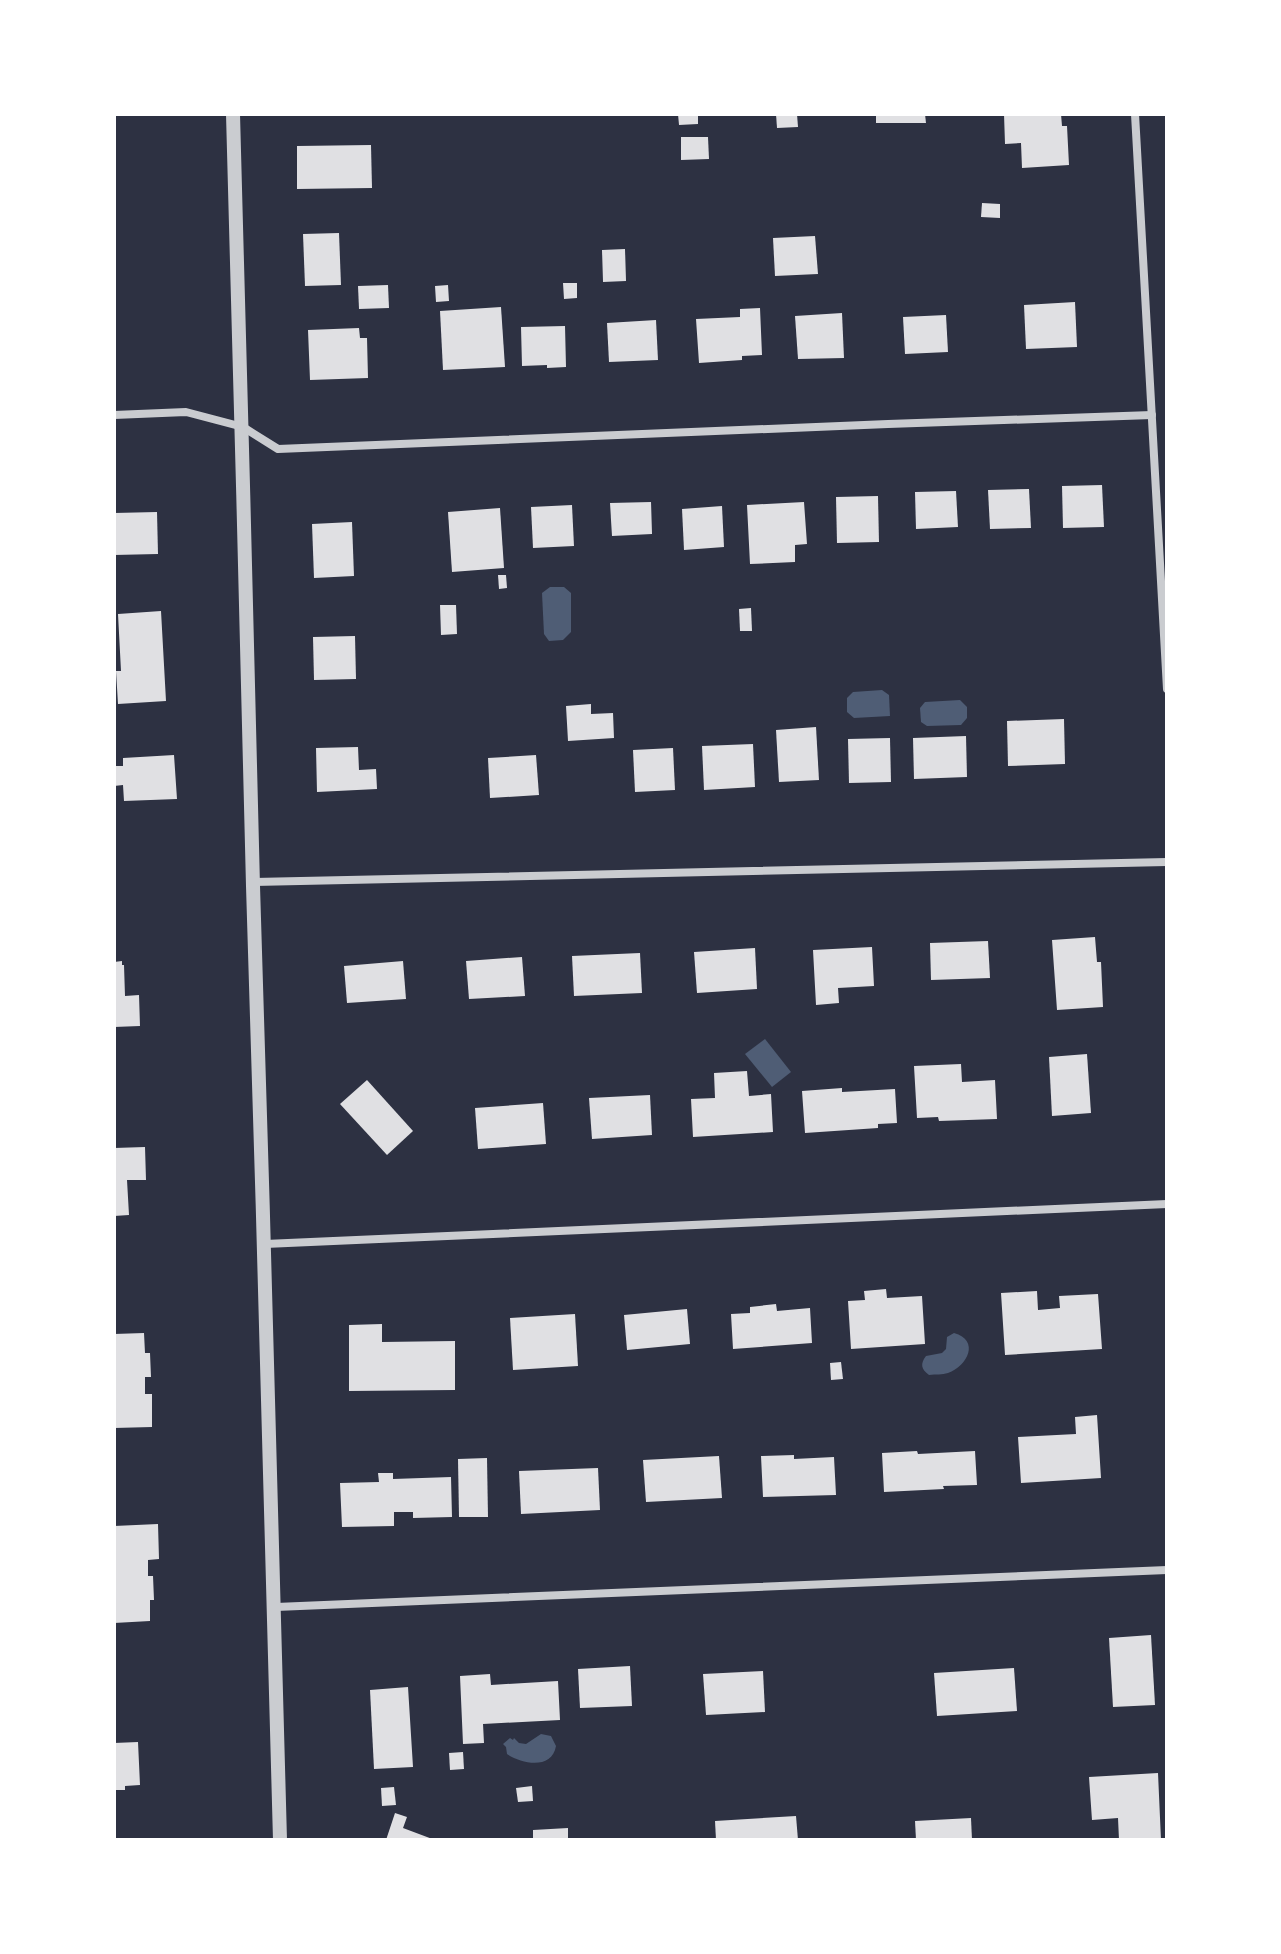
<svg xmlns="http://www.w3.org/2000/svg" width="1281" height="1954" font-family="Raleway,sans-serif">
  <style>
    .water { fill: #4f5d75 }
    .building { fill: #e0e0e3 }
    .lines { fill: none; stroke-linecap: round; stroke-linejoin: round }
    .minor { stroke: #caccd0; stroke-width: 8 }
    .tertiary { stroke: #caccd0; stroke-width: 14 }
  </style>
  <rect width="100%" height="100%" fill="#2d3142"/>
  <g class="water">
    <polygon points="550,587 564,587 571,593 571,632 563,640 549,641 544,634 542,593"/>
    <polygon points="882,690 889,695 890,716 854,718 847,712 847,698 853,692"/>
    <polygon points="960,700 967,707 967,718 961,725 927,726 921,722 920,708 925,702"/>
    <polygon points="765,1039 791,1072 772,1087 745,1054"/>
    <path d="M954,1333C980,1340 968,1366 948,1373C942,1375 936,1374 929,1375C921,1369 920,1364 926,1356L942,1353L946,1349L947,1337Z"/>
    <path d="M541,1734L551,1736L556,1746C552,1770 522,1764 507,1754L506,1747L503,1744L510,1738L513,1740L514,1738L519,1743L526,1744Z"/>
  </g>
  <g class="building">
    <polygon points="678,114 698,114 698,124 679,125"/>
    <polygon points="776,114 797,114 798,127 777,128"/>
    <polygon points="876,114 925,114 926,123 876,123"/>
    <polygon points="1004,114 1061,114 1062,126 1067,126 1069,165 1022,168 1021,143 1005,144"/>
    <polygon points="681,137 708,137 709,159 681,160"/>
    <polygon points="371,145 372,188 297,189 297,146"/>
    <polygon points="982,203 1000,204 1000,218 981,217"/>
    <polygon points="339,233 341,285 305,286 303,234"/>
    <polygon points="815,236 818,274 775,276 773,238"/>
    <polygon points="625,249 626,281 603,282 602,250"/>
    <polygon points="563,283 577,283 577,298 564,299"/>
    <polygon points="388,285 389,308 359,309 358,286"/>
    <polygon points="448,285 449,301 436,302 435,286"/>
    <polygon points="1075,302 1077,347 1026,349 1024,305"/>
    <polygon points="501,307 505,367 443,370 440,311"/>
    <polygon points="760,308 762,355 742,356 742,360 699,363 696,319 740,317 740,309"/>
    <polygon points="842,313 844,358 798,359 795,316"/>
    <polygon points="946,315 948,352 905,354 903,317"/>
    <polygon points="656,320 658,360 609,362 607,323"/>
    <polygon points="565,326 566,367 547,368 547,365 522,366 521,327"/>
    <polygon points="359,328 360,338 367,338 368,378 310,380 308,330"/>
    <polygon points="1102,485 1104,527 1063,528 1062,486"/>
    <polygon points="1029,489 1031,528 990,529 988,490"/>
    <polygon points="956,491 958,527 916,529 915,492"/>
    <polygon points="878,496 879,542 837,543 836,497"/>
    <polygon points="651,502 652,534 612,536 610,503"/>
    <polygon points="804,502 807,544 795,545 795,562 750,564 747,505"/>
    <polygon points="572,505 574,546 533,548 531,507"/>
    <polygon points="722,506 724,547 684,550 682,509"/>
    <polygon points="500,508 504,568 452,572 448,512"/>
    <polygon points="157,512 158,554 114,555 114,513"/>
    <polygon points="352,522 354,576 314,578 312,524"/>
    <polygon points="498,575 506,575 507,588 499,589"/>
    <polygon points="440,605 456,605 457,634 441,635"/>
    <polygon points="751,608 752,631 740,631 739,609"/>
    <polygon points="161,611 166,701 118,704 116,671 121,671 118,614"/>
    <polygon points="355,636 356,679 314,680 313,637"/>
    <polygon points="591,704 591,714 613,713 614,738 568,741 566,706"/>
    <polygon points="1064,719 1065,764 1008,766 1007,721"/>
    <polygon points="816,727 819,780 779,782 776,730"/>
    <polygon points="966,736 967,777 914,779 913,738"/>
    <polygon points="890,738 891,782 849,783 848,739"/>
    <polygon points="753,744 755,787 704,790 702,746"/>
    <polygon points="358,747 359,770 376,769 377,789 317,792 316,748"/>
    <polygon points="673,748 675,790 635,792 633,750"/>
    <polygon points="174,755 177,799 124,801 123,785 114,786 114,766 123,766 123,758"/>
    <polygon points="536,755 539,795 490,798 488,758"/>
    <polygon points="1095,937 1097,962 1101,962 1103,1007 1057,1010 1052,940"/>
    <polygon points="988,941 990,978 931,980 930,943"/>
    <polygon points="872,947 874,986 838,988 839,1003 816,1005 813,950"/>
    <polygon points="755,948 757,989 697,993 694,952"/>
    <polygon points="640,953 642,993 574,996 572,956"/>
    <polygon points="522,957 525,996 469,999 466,961"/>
    <polygon points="122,961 122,965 124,965 125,996 139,995 140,1026 114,1027 114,962"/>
    <polygon points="403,961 406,999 347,1003 344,966"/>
    <polygon points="1087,1054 1091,1113 1052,1116 1049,1057"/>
    <polygon points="961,1064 962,1082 995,1080 997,1119 939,1121 938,1117 917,1118 914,1066"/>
    <polygon points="747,1071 749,1096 771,1094 773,1132 693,1137 691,1099 715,1098 714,1073"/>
    <polygon points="367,1080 413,1131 387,1155 340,1104"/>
    <polygon points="842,1088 842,1092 895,1089 897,1123 878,1124 878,1128 805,1133 802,1091"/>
    <polygon points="650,1095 652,1135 592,1139 589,1098"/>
    <polygon points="543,1103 546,1144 478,1149 475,1108"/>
    <polygon points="145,1147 146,1180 127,1180 129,1215 114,1216 114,1148"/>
    <polygon points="886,1289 887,1298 922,1296 925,1344 851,1349 848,1301 865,1300 864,1291"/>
    <polygon points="1037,1291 1038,1310 1060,1308 1059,1296 1098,1294 1102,1349 1005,1355 1001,1293"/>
    <polygon points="776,1304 777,1311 810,1308 812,1343 733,1349 731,1314 750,1313 750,1307"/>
    <polygon points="687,1309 690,1344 627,1350 624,1315"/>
    <polygon points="575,1314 578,1366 513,1370 510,1318"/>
    <polygon points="382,1324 382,1342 455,1341 455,1390 349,1391 349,1325"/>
    <polygon points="144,1333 145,1353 150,1353 151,1377 145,1377 145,1394 152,1394 152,1427 114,1428 114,1334"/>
    <polygon points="841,1362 843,1379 831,1380 830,1363"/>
    <polygon points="1097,1415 1101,1478 1021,1483 1018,1437 1076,1434 1075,1417"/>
    <polygon points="917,1451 918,1454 975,1451 977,1485 943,1486 944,1489 884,1492 882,1453"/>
    <polygon points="794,1455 794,1459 834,1457 836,1495 763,1497 761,1456"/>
    <polygon points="719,1456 722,1498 646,1502 643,1460"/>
    <polygon points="487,1458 488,1517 459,1517 458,1459"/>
    <polygon points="598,1468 600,1510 521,1514 519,1471"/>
    <polygon points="378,1473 393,1473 393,1479 451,1477 452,1517 413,1518 413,1512 394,1512 394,1526 342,1527 340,1483 379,1482"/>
    <polygon points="158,1524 159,1559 148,1560 148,1576 153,1576 154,1600 150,1600 150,1621 114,1623 114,1526"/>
    <polygon points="1151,1635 1155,1705 1113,1707 1109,1638"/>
    <polygon points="630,1666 632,1706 580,1708 578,1669"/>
    <polygon points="1014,1668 1017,1711 937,1716 934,1673"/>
    <polygon points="763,1671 765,1712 706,1715 703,1674"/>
    <polygon points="490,1674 491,1685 558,1681 560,1720 483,1724 484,1743 463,1744 460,1676"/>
    <polygon points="408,1687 413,1767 374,1769 370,1690"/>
    <polygon points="138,1742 140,1785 125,1786 125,1790 114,1790 114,1743"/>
    <polygon points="463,1752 464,1769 450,1770 449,1753"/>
    <polygon points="1158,1773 1161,1840 1119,1840 1118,1818 1092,1820 1089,1777"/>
    <polygon points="532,1786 533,1801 518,1802 516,1788"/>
    <polygon points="394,1787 396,1805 382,1806 381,1788"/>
    <polygon points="395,1813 407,1817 403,1828 435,1840 386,1840"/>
    <polygon points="796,1816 798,1840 716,1840 715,1821"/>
    <polygon points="971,1818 972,1840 916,1840 915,1821"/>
    <polygon points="568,1828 568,1840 533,1840 533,1830"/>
  </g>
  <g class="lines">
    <g class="minor">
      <polyline points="1135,114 1167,689"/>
      <polyline points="114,415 186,412 243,427 278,449 888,424 1152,415"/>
      <polyline points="253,882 1167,862"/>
      <polyline points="265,1244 1167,1204"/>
      <polyline points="276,1607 1167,1570"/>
    </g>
    <path class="tertiary" d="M233,114C241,371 246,629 253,886C262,1204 274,1522 280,1840"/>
  </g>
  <rect width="1281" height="1954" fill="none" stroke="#ffffff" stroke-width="232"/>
</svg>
